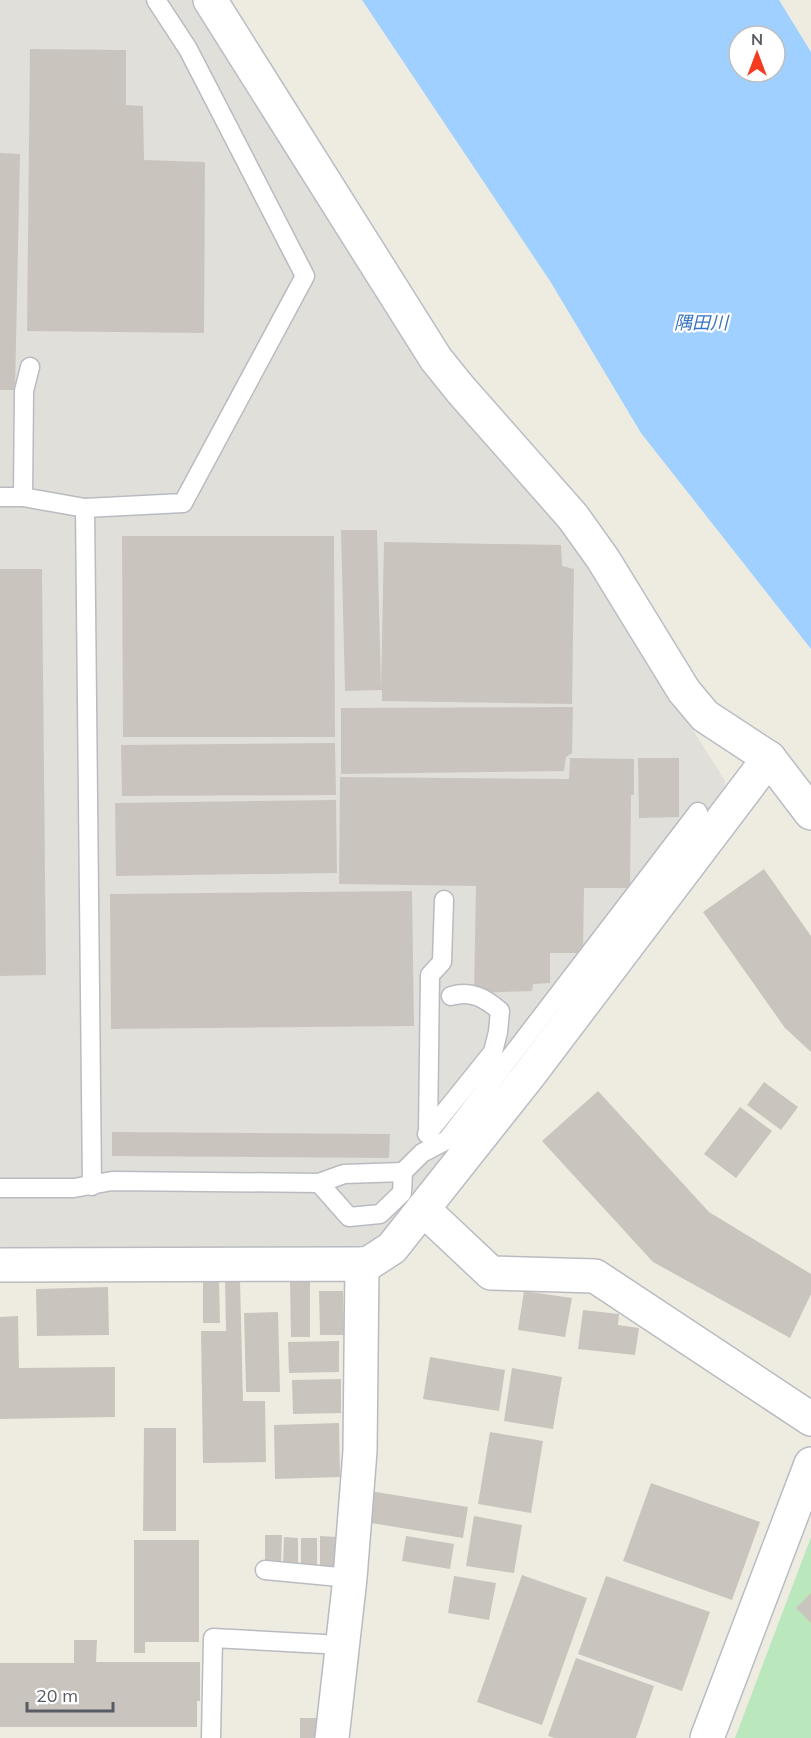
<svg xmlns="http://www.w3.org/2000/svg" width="811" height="1738" font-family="Mulish,'Noto Sans JP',sans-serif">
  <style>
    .industrial { fill: #e1dfd9 }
    .green { fill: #bbe7bd }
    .water { fill: #a0d0ff; fill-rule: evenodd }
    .building { fill: #c9c5be }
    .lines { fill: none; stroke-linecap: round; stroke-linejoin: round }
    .lane-casing { stroke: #b9bbc1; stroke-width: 21 }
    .street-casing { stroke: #b9bbc1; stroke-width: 36 }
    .secondary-casing { stroke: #babdc4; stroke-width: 36 }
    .lane { stroke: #fff; stroke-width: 18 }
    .street { stroke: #fff; stroke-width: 33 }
    .secondary { stroke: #fff; stroke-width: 33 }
    .labels { text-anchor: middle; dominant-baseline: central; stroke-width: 4.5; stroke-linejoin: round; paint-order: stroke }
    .water-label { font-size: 18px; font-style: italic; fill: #3874c1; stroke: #fff }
  </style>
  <rect width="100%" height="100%" fill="#eeece1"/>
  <polygon class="industrial" points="0,0 192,0 236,67 574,541 725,781 724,800 384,1239 354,1253 0,1254"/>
  <polygon class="green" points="811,1537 811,1738 735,1738"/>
  <path class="water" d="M362,0H779L811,52V649L641,433L550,281ZM739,36H775V72H739Z"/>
  <g class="building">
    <polygon points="30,49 126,50 126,105 143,106 144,160 205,162 204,333 27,331"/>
    <polygon points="0,153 20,154 15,390 0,390"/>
    <polygon points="341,530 377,530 381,687 384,542 561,545 562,566 574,569 572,704 382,701 382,690 345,691"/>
    <polygon points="122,536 334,536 335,737 123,737"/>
    <polygon points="0,569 42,569 46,975 0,976"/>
    <polygon points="573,707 572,753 566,757 564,771 341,774 341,708"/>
    <polygon points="335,743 336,795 122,796 121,745"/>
    <polygon points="570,758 634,759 634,795 631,795 630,888 584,888 583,953 550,953 550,983 533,984 532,991 474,993 476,886 339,884 340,777 569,779"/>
    <polygon points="638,758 679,758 679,817 639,818"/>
    <polygon points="336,800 337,873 116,876 115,803"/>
    <polygon points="764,869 811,936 811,1052 785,1028 703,912"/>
    <polygon points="412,891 414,1026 111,1029 110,894"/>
    <polygon points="764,1082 798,1107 781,1130 747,1105"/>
    <polygon points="598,1091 709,1212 811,1274 811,1294 790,1338 653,1262 542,1141"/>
    <polygon points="740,1107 772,1131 736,1178 704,1154"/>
    <polygon points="112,1132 390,1134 389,1158 112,1156"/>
    <polygon points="203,1280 219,1280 220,1323 203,1323"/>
    <polygon points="225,1280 240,1280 243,1401 265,1401 266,1462 203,1463 201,1331 226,1331"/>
    <polygon points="290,1282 310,1282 310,1337 291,1337"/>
    <polygon points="108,1287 109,1335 37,1336 36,1289"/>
    <polygon points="319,1291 343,1291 344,1335 320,1335"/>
    <polygon points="524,1291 572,1298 565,1337 518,1330"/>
    <polygon points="583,1310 619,1314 618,1325 639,1328 635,1355 578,1349"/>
    <polygon points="278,1312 280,1392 246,1392 244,1313"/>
    <polygon points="18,1316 19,1368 115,1367 115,1417 0,1419 0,1317"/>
    <polygon points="339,1341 339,1372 289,1373 288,1342"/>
    <polygon points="430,1357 505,1370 499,1411 423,1399"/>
    <polygon points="512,1368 562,1377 553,1429 504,1421"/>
    <polygon points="341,1379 341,1413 293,1414 292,1380"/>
    <polygon points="339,1423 340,1477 275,1479 274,1425"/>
    <polygon points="144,1428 176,1428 176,1531 143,1531"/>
    <polygon points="490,1432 543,1441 531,1513 478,1504"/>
    <polygon points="651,1483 760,1522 732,1600 623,1561"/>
    <polygon points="370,1491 468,1507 463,1538 365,1522"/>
    <polygon points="474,1516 522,1525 514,1573 466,1566"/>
    <polygon points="265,1535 282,1535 281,1564 265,1564"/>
    <polygon points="320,1536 338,1537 337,1568 320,1568"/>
    <polygon points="406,1536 454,1544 450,1569 402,1561"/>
    <polygon points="284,1537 298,1538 298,1567 283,1566"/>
    <polygon points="301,1538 317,1538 317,1569 301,1568"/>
    <polygon points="134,1540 199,1540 199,1642 145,1642 145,1653 134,1653"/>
    <polygon points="522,1575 587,1598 542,1725 477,1702"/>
    <polygon points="454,1576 496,1583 489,1620 448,1613"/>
    <polygon points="606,1576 710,1612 682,1691 578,1654"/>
    <polygon points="811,1593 811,1623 796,1608"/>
    <polygon points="74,1640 97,1640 96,1662 200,1662 200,1701 197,1701 197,1727 0,1727 0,1663 74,1663"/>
    <polygon points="576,1658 654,1686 636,1738 555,1738 548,1736"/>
    <rect x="300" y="1718" width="18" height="20"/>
  </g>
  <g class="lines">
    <g class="lane-casing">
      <g id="lane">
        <polyline points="30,367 24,391 23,497 85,508"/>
        <polyline points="0,497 23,497"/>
        <polyline points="428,1133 430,975 442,962 444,900"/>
        <path d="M427,1134L493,1052L498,1032L500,1011C485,998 471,990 451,996"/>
        <polyline points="403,1172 422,1153 447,1140 698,812"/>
        <polyline points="92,1186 85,508 183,503 305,276 188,49 156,0"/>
        <polyline points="0,1188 74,1188 112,1181 319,1183 344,1174 403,1172 402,1193 380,1214 349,1217 319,1183"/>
        <polyline points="265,1570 350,1578"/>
        <polyline points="211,1738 213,1638 342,1645"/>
      </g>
    </g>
    <g class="street-casing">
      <g id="street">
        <polyline points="423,1209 491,1273 595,1276 811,1419"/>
        <polyline points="0,1265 362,1264 360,1451 350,1578 332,1738"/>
      </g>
    </g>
    <g class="secondary-casing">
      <g id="secondary">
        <polyline points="210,0 436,359 461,390 573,517 603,559 684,691 705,716 769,758 811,813"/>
        <polyline points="362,1264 369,1263 392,1248 529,1075 769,758"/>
        <polyline points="707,1738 811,1464"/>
      </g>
    </g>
    <use href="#lane" class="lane"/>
    <use href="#street" class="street"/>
    <use href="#secondary" class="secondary"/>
  </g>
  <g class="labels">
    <g class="water-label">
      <text x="701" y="322">隅田川</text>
    </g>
  </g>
  <g transform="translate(757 54)"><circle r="28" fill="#ffffff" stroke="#bdbec1" stroke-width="1.5"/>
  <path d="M0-4.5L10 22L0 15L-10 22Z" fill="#f53c20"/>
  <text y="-9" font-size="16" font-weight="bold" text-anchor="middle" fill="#595d63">N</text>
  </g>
  <path d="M27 1702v9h86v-9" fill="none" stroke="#595d63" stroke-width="3"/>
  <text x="36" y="1702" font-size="18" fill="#595d63" stroke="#ffffff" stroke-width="4.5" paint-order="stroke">20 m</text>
</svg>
